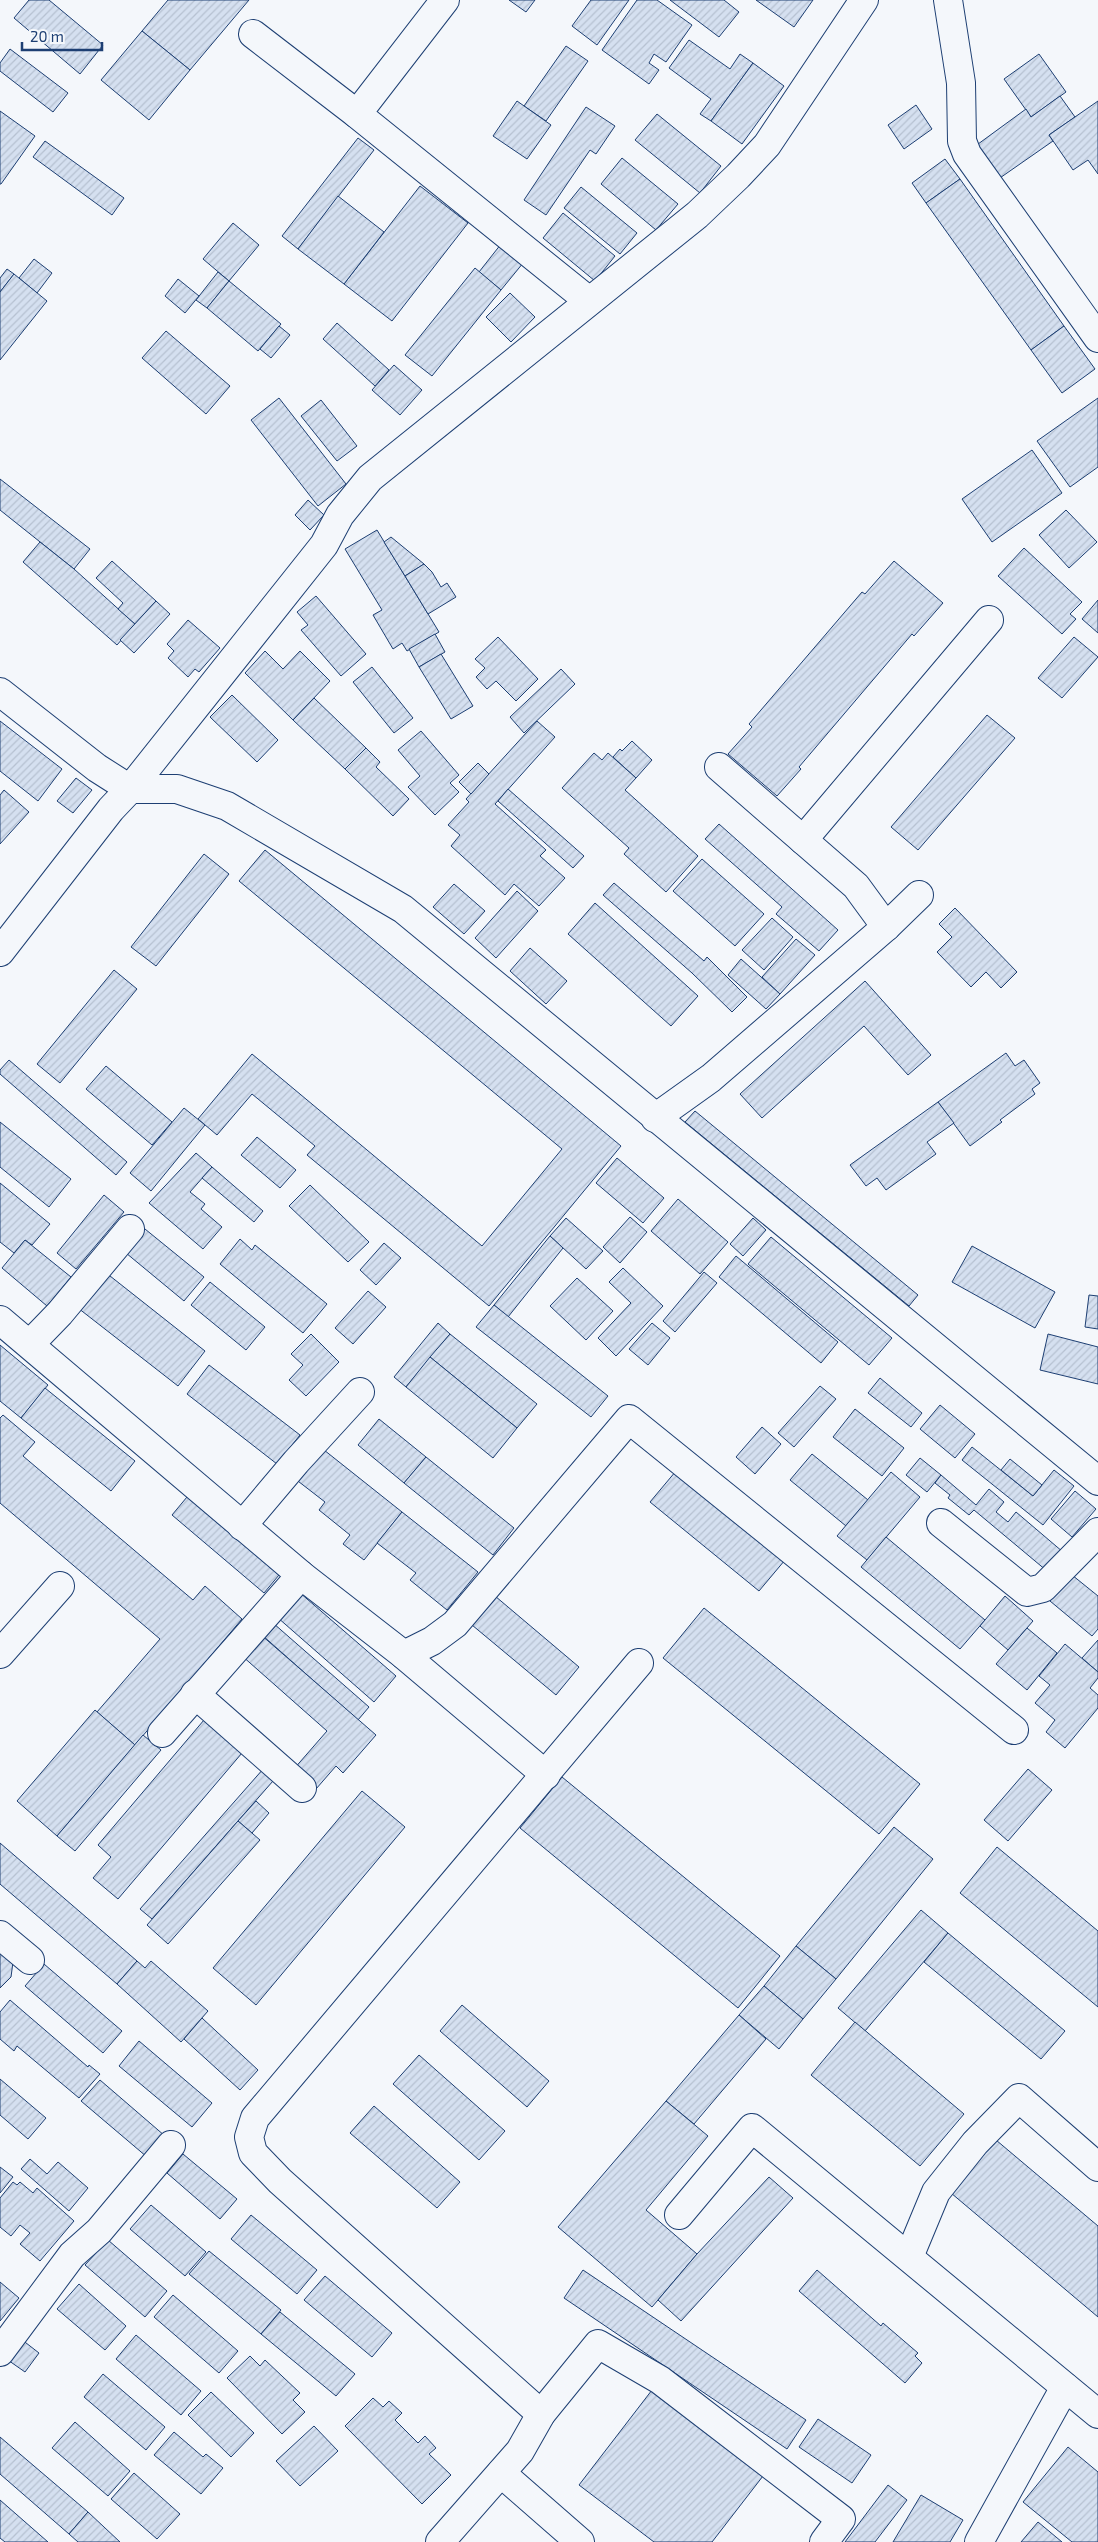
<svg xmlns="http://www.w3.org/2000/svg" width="1098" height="2542" font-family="'Exo 2',sans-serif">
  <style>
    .building { fill: url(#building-hatch); stroke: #1d3f73 }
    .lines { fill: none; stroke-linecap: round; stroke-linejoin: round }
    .minor-casing { stroke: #1d3f73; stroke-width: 30 }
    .minor { stroke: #f4f7fb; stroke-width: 28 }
  </style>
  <defs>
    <pattern id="building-hatch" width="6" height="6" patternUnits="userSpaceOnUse" patternTransform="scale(1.25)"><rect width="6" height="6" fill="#d5e0f0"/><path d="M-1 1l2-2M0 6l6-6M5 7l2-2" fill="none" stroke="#b6c1d1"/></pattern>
  </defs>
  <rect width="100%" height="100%" fill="#f4f7fb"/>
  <g class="building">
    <polygon points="29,0 49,0 103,45 80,74 14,18"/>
    <polygon points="168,0 249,0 190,70 142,31"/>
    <polygon points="509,0 535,0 526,12"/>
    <polygon points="591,0 629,0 597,45 572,26"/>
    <polygon points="637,0 657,0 692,25 666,62 654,54 649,63 659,70 649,84 602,50"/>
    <polygon points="670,0 724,0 739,12 719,37"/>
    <polygon points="756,0 813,0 794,27"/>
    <polygon points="142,31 190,70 149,120 101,80"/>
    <polygon points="689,40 730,69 740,54 753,63 711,121 700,114 711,99 669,68"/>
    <polygon points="566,46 588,61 546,121 524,106"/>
    <polygon points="10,49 68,93 53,112 0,71 0,63"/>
    <polygon points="1039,54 1066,92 1031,117 1004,79"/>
    <polygon points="753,63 784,86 742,144 711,121"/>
    <polygon points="1060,96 1075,117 1049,135 1053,141 997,180 974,147 1026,109 1031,117"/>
    <polygon points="517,101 551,125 527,159 493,136"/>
    <polygon points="1098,101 1098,174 1088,160 1073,170 1049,135"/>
    <polygon points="916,105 932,129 904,149 888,125"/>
    <polygon points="586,107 615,126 596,154 590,150 546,215 524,200"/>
    <polygon points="0,111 35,136 1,184 0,184"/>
    <polygon points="657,114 721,166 700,193 635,140"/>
    <polygon points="358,138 374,150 298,249 282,236"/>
    <polygon points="45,141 124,198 112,215 33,157"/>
    <polygon points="622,158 678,204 656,230 601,184"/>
    <polygon points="945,159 960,179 926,203 912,183"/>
    <polygon points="960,179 1064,326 1031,350 926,203"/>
    <polygon points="420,186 468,223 392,321 344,284"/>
    <polygon points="581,187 637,233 620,254 564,208"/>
    <polygon points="338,196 384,232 344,284 298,249"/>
    <polygon points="563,213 615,256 595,281 543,238"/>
    <polygon points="233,223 259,245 229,281 203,259"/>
    <polygon points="505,239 528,257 501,290 479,272"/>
    <polygon points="34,259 52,273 37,293 19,278"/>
    <polygon points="475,268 501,290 432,376 405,355"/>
    <polygon points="7,269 14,274 0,292 0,278"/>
    <polygon points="218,272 229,281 207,308 196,300"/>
    <polygon points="14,274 47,301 0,360 0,292"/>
    <polygon points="178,279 199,296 185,313 165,296"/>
    <polygon points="229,281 281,324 258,351 207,308"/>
    <polygon points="510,293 535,317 511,342 486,317"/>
    <polygon points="337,323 389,370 375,386 323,339"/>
    <polygon points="279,326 290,335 271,358 260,349"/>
    <polygon points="1064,326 1095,369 1062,393 1031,350"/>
    <polygon points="166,331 230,386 206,414 142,358"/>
    <polygon points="394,365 422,390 400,415 372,390"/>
    <polygon points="279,398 346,484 318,506 251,420"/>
    <polygon points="1098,398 1098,467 1070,487 1037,441"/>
    <polygon points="321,400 357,446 337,461 301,416"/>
    <polygon points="1032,450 1062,493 992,542 962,499"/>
    <polygon points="0,479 90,549 74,569 0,510"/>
    <polygon points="308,500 324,515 310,530 295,515"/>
    <polygon points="1066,510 1097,542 1069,568 1039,535"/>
    <polygon points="377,530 439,632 407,651 402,643 393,649 373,615 382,610 345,549"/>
    <polygon points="391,537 424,564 405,576 384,542"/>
    <polygon points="40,542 74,569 135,624 117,645 23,562"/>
    <polygon points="1024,548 1082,602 1070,614 1076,619 1062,634 998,576"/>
    <polygon points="112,561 156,601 135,624 118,609 123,603 96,578"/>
    <polygon points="894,561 943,603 914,636 912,634 799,767 801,769 777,796 728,754 752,727 749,724 862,592 865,594"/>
    <polygon points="424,564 432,572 441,587 447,583 456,597 428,614 405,576"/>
    <polygon points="316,596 366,654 341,676 301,630 308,625 297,612"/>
    <polygon points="1098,600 1098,633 1082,619"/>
    <polygon points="156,601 170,614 134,653 120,640"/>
    <polygon points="188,620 220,648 199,672 195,669 188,677 168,658 174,651 167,644"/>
    <polygon points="435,634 445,652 419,667 409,649"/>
    <polygon points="498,637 538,679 516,701 496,681 487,689 476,677 485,668 475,659"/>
    <polygon points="1074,637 1098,657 1062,698 1038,678"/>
    <polygon points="265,651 283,669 300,651 330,681 293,720 245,673"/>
    <polygon points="441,654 473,706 451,719 419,667"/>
    <polygon points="372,667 413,718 394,733 353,682"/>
    <polygon points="561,669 575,684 524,733 510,717"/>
    <polygon points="232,695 278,740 257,762 210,717"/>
    <polygon points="314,698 366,748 345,769 293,720"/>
    <polygon points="987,715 1015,738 918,850 891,827"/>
    <polygon points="0,721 62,769 38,801 0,771"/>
    <polygon points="537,721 555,737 495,804 546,850 540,856 565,878 539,906 514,884 505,895 451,846 460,835 448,825 469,802 466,799"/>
    <polygon points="421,731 459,775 450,783 459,792 435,815 408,787 420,776 398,750"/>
    <polygon points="632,741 652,760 636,778 613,757 620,749 622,751"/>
    <polygon points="366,748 380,762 376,767 409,799 393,816 345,769"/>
    <polygon points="594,753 602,760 608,753 636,778 625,790 698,856 666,892 624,854 629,848 562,788"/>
    <polygon points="478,763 489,774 471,794 459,782"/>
    <polygon points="76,778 92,790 73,813 57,801"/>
    <polygon points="508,789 584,856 573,868 498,801"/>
    <polygon points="4,790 29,812 0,844 0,795"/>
    <polygon points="719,824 838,930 819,951 776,914 782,907 705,839"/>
    <polygon points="265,850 621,1146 489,1306 307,1155 315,1146 252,1094 217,1135 198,1119 252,1054 482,1246 562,1149 239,881"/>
    <polygon points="204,854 229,874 156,966 131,947"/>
    <polygon points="702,859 764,914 735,946 673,891"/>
    <polygon points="614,883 704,961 707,957 747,997 732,1012 692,973 603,895"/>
    <polygon points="454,884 485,911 464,934 433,907"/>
    <polygon points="517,891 538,911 496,958 475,938"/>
    <polygon points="595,903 698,996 671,1026 568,934"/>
    <polygon points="955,908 1017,972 1001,988 986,972 971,987 937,952 952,937 939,924"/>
    <polygon points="772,918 793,937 764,970 742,950"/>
    <polygon points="796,939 815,955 780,994 762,977"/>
    <polygon points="530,948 567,981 546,1004 510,971"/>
    <polygon points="741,959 780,994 766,1009 728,975"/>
    <polygon points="114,970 137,989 60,1083 37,1064"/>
    <polygon points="865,981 931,1055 908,1075 864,1026 762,1118 740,1094"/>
    <polygon points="1006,1053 1015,1066 1024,1060 1040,1083 1032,1089 1035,1094 1000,1120 1002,1122 970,1146 938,1102"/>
    <polygon points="9,1060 127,1162 116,1175 0,1074 0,1070"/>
    <polygon points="106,1066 172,1122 152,1145 86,1089"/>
    <polygon points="938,1102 954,1123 927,1142 936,1154 886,1190 877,1178 866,1186 850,1165"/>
    <polygon points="184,1108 205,1125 151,1191 130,1173"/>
    <polygon points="695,1111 918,1295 909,1306 685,1122"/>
    <polygon points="0,1122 71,1179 49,1207 0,1167"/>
    <polygon points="257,1137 296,1170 280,1188 241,1155"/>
    <polygon points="196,1153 212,1167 190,1192 205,1204 201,1209 222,1227 203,1249 149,1203"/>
    <polygon points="617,1158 664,1198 643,1223 596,1183"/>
    <polygon points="212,1167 263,1211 254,1222 202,1178"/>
    <polygon points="0,1183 50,1224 32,1245 25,1240 14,1253 0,1242"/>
    <polygon points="310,1185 369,1242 348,1262 289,1206"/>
    <polygon points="104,1195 124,1212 76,1269 57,1253"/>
    <polygon points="678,1199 728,1242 700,1274 651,1231"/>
    <polygon points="630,1217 647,1232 620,1263 603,1247"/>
    <polygon points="566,1218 603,1251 586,1269 550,1236"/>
    <polygon points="753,1218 766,1230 743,1256 730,1244"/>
    <polygon points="145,1229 204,1277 184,1301 126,1253"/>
    <polygon points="550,1236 563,1248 508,1317 494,1305"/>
    <polygon points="771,1237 892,1338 869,1365 748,1264"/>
    <polygon points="240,1239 252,1250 255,1245 327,1304 303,1333 220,1264"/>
    <polygon points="25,1240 71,1277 47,1306 2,1268"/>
    <polygon points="384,1243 401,1258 376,1285 360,1270"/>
    <polygon points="972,1246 1055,1292 1035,1328 952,1282"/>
    <polygon points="736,1256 838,1342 821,1363 719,1277"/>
    <polygon points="623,1268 663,1306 616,1356 598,1338 631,1303 609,1282"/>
    <polygon points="105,1272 205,1351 178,1386 78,1308"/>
    <polygon points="704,1272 717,1283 675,1332 663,1321"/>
    <polygon points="577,1278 613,1311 586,1340 550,1306"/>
    <polygon points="210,1282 265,1327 246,1350 191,1305"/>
    <polygon points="368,1291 386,1307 353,1344 335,1328"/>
    <polygon points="1089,1295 1098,1296 1098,1329 1085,1327"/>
    <polygon points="494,1305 608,1396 591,1417 476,1327"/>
    <polygon points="438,1323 450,1334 406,1387 394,1377"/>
    <polygon points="652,1323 670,1338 648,1365 629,1349"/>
    <polygon points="311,1334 339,1362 306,1396 289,1380 303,1365 291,1354"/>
    <polygon points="450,1334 537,1404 517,1428 430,1357"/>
    <polygon points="1048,1334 1098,1347 1098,1384 1040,1370"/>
    <polygon points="0,1345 48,1385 21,1418 0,1401"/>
    <polygon points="430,1357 517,1428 493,1458 406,1387"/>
    <polygon points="209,1365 300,1435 277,1464 187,1394"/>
    <polygon points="880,1378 922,1413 911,1427 868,1393"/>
    <polygon points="820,1386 836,1399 794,1447 778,1433"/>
    <polygon points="45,1388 135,1461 111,1491 21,1418"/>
    <polygon points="940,1405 975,1434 955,1458 920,1429"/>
    <polygon points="855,1409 904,1448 882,1476 833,1437"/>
    <polygon points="3,1415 35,1442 23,1456 193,1600 205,1586 242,1619 135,1745 97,1712 160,1639 0,1503 0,1418"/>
    <polygon points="379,1419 426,1457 404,1483 358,1445"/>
    <polygon points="762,1427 781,1444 755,1474 736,1457"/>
    <polygon points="319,1446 402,1512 364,1560 343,1544 350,1535 319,1510 325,1502 294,1478"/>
    <polygon points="972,1447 1033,1496 1054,1470 1074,1486 1043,1525 962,1460"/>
    <polygon points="812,1454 868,1500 846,1526 790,1480"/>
    <polygon points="426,1457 514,1528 493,1555 404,1483"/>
    <polygon points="920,1458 941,1475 927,1492 906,1475"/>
    <polygon points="1010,1459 1042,1485 1033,1496 1001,1470"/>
    <polygon points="676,1471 785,1560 759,1591 650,1502"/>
    <polygon points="891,1472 920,1497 867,1560 837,1536"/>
    <polygon points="941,1475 976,1505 989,1489 1004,1502 996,1512 1008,1522 1016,1512 1063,1552 1047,1571 974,1510 969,1515 948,1498 950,1495 935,1483"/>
    <polygon points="1075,1491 1096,1509 1072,1537 1051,1519"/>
    <polygon points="187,1497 279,1575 264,1593 172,1515"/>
    <polygon points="402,1512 478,1572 447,1610 410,1580 416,1573 377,1543"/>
    <polygon points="886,1537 985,1620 960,1649 861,1567"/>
    <polygon points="1072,1575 1098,1596 1098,1629 1092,1636 1050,1601"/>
    <polygon points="299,1592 396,1676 374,1702 277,1617"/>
    <polygon points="495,1596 579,1667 556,1695 472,1625"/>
    <polygon points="1005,1596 1033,1621 1008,1650 980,1626"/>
    <polygon points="704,1608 920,1784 879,1834 663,1658"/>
    <polygon points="273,1623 369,1707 358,1720 262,1635"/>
    <polygon points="1027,1628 1057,1653 1027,1690 996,1664"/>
    <polygon points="260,1634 376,1735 343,1773 336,1766 316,1789 293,1770 327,1731 241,1655"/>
    <polygon points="1098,1640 1098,1672 1082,1658"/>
    <polygon points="1065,1644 1098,1672 1098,1678 1090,1688 1098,1695 1098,1708 1065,1748 1046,1732 1055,1720 1035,1703 1050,1685 1039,1676"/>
    <polygon points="95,1710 135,1745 57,1836 17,1801"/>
    <polygon points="204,1720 242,1753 118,1899 93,1878 111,1857 98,1845"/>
    <polygon points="143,1735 161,1750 75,1851 57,1836"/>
    <polygon points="264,1768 271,1775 273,1781 152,1919 140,1909"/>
    <polygon points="1028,1769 1052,1790 1008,1841 984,1820"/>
    <polygon points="562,1777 780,1956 738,2008 520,1828"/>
    <polygon points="362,1791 405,1827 256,2005 213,1968"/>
    <polygon points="256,1801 269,1813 252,1833 238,1821"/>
    <polygon points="238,1821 260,1840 168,1944 147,1925"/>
    <polygon points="894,1827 933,1859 836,1979 796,1946"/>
    <polygon points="0,1843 137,1961 117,1984 0,1884"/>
    <polygon points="997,1847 1098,1931 1098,2007 960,1893"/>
    <polygon points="921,1910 948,1933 865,2031 838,2008"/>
    <polygon points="948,1933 1065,2031 1041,2059 924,1962"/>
    <polygon points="0,1946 13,1962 11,1977 0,1988"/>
    <polygon points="796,1946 836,1979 803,2019 764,1986"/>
    <polygon points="137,1961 145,1968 151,1961 208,2011 181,2042 117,1984"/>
    <polygon points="44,1964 122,2031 103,2053 25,1986"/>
    <polygon points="764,1986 803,2019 779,2049 739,2015"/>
    <polygon points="10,2000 88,2067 89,2065 100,2074 79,2098 17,2046 14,2051 0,2039 0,2012"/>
    <polygon points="462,2005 549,2081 527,2107 440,2031"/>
    <polygon points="739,2015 766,2039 694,2124 666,2101"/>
    <polygon points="202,2018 258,2070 240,2090 184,2039"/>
    <polygon points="855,2022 964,2114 920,2166 811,2075"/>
    <polygon points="139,2041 212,2103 192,2127 119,2066"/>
    <polygon points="419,2055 505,2131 479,2160 393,2084"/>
    <polygon points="0,2079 46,2118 28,2139 0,2115"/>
    <polygon points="100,2080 165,2136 147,2157 81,2101"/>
    <polygon points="666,2101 708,2136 646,2210 697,2254 652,2307 558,2227"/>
    <polygon points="374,2106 460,2182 437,2208 350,2133"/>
    <polygon points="996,2140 1098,2226 1098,2317 951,2193"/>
    <polygon points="183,2154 237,2199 220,2219 167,2173"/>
    <polygon points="30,2159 47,2174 58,2162 88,2188 69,2211 21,2169"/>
    <polygon points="0,2167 13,2177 0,2193"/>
    <polygon points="769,2177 793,2198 681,2321 658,2300 697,2254"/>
    <polygon points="13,2182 17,2185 20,2182 33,2193 37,2188 74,2221 40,2261 20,2244 30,2233 20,2225 11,2236 0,2227 0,2198"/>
    <polygon points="151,2205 206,2252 185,2276 130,2229"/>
    <polygon points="251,2215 317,2270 297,2294 231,2239"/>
    <polygon points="108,2240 167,2291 145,2317 85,2265"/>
    <polygon points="209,2251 281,2310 261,2334 189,2274"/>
    <polygon points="583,2270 806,2420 787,2449 564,2298"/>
    <polygon points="817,2270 881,2326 883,2323 918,2353 915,2356 922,2363 905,2383 799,2291"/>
    <polygon points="325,2276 392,2333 372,2357 304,2300"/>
    <polygon points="0,2282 19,2298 0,2321"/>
    <polygon points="79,2284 126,2326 105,2350 57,2309"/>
    <polygon points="173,2295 238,2351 219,2373 154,2317"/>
    <polygon points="280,2312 355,2374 336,2396 261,2334"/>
    <polygon points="136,2335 201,2391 181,2415 116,2359"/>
    <polygon points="21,2339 39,2353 25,2372 5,2358"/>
    <polygon points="250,2356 260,2366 265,2360 300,2393 293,2400 305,2412 282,2434 227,2378"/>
    <polygon points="103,2374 165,2427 146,2450 84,2397"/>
    <polygon points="652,2390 763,2476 712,2542 654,2542 579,2485"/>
    <polygon points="211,2392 254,2433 231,2457 188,2415"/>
    <polygon points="373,2398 383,2407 389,2401 402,2413 395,2420 418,2443 425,2436 436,2448 429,2454 451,2475 422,2504 345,2426"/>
    <polygon points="818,2419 871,2455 852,2483 799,2447"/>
    <polygon points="75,2422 130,2471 108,2496 52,2448"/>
    <polygon points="314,2426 338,2451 300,2486 276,2461"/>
    <polygon points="174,2432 203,2457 206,2454 223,2468 201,2494 154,2455"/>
    <polygon points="0,2437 88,2512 69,2534 0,2474"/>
    <polygon points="1068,2447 1098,2472 1098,2542 1072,2542 1023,2502"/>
    <polygon points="134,2473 180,2514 157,2539 111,2499"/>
    <polygon points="888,2485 907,2500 875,2542 845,2542"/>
    <polygon points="921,2495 963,2520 950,2542 893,2542"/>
    <polygon points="0,2500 48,2542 5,2542 0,2538"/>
    <polygon points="88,2512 120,2542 78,2542 69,2534"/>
    <polygon points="1038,2522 1062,2542 1021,2542"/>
  </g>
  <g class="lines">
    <g class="minor-casing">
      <g id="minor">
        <polyline points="445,0 357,114 589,301"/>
        <polyline points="948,0 961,83 962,141 967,154 1098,338"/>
        <polyline points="253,34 357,114"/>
        <polyline points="0,692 97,768 130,789 324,545 340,515 370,478 697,215 738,176 767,145 864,0"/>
        <polyline points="719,767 856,886 886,927"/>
        <polyline points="803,840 989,620"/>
        <polyline points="0,952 111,809 130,789 177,789 227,806 403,909 1098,1481"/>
        <polyline points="655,1118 711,1078 886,927 919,895"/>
        <polyline points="0,1320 301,1575 404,1655 432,1641 455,1624 629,1419 1014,1730"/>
        <polyline points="30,1344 60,1313 130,1229"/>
        <polyline points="941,1523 1027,1592 1043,1588 1098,1532"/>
        <polyline points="242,1526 296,1462 360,1392"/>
        <polyline points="0,1654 60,1586"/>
        <polyline points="404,1655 546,1775"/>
        <polyline points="195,1694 302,1788"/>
        <polyline points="162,1733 301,1575"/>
        <polyline points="0,1935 30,1960"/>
        <polyline points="679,2215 752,2128 1098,2414"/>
        <polyline points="909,2257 936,2192 975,2143 1019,2098 1098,2167"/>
        <polyline points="0,2352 72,2255 99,2231 171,2145"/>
        <polyline points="541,2414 280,2181 253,2153 249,2137 255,2118 639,1663"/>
        <polyline points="501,2473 580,2542"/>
        <polyline points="440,2542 520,2451 541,2414 598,2344 660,2380 841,2519 824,2542"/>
        <polyline points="979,2542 1065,2387"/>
      </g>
    </g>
    <use href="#minor" class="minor"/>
  </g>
  <path d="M22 42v8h80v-8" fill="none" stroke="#1d3f73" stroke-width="2.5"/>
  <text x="30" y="42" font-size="15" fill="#1d3f73" stroke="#f4f7fb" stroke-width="4" paint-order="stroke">20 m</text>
</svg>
